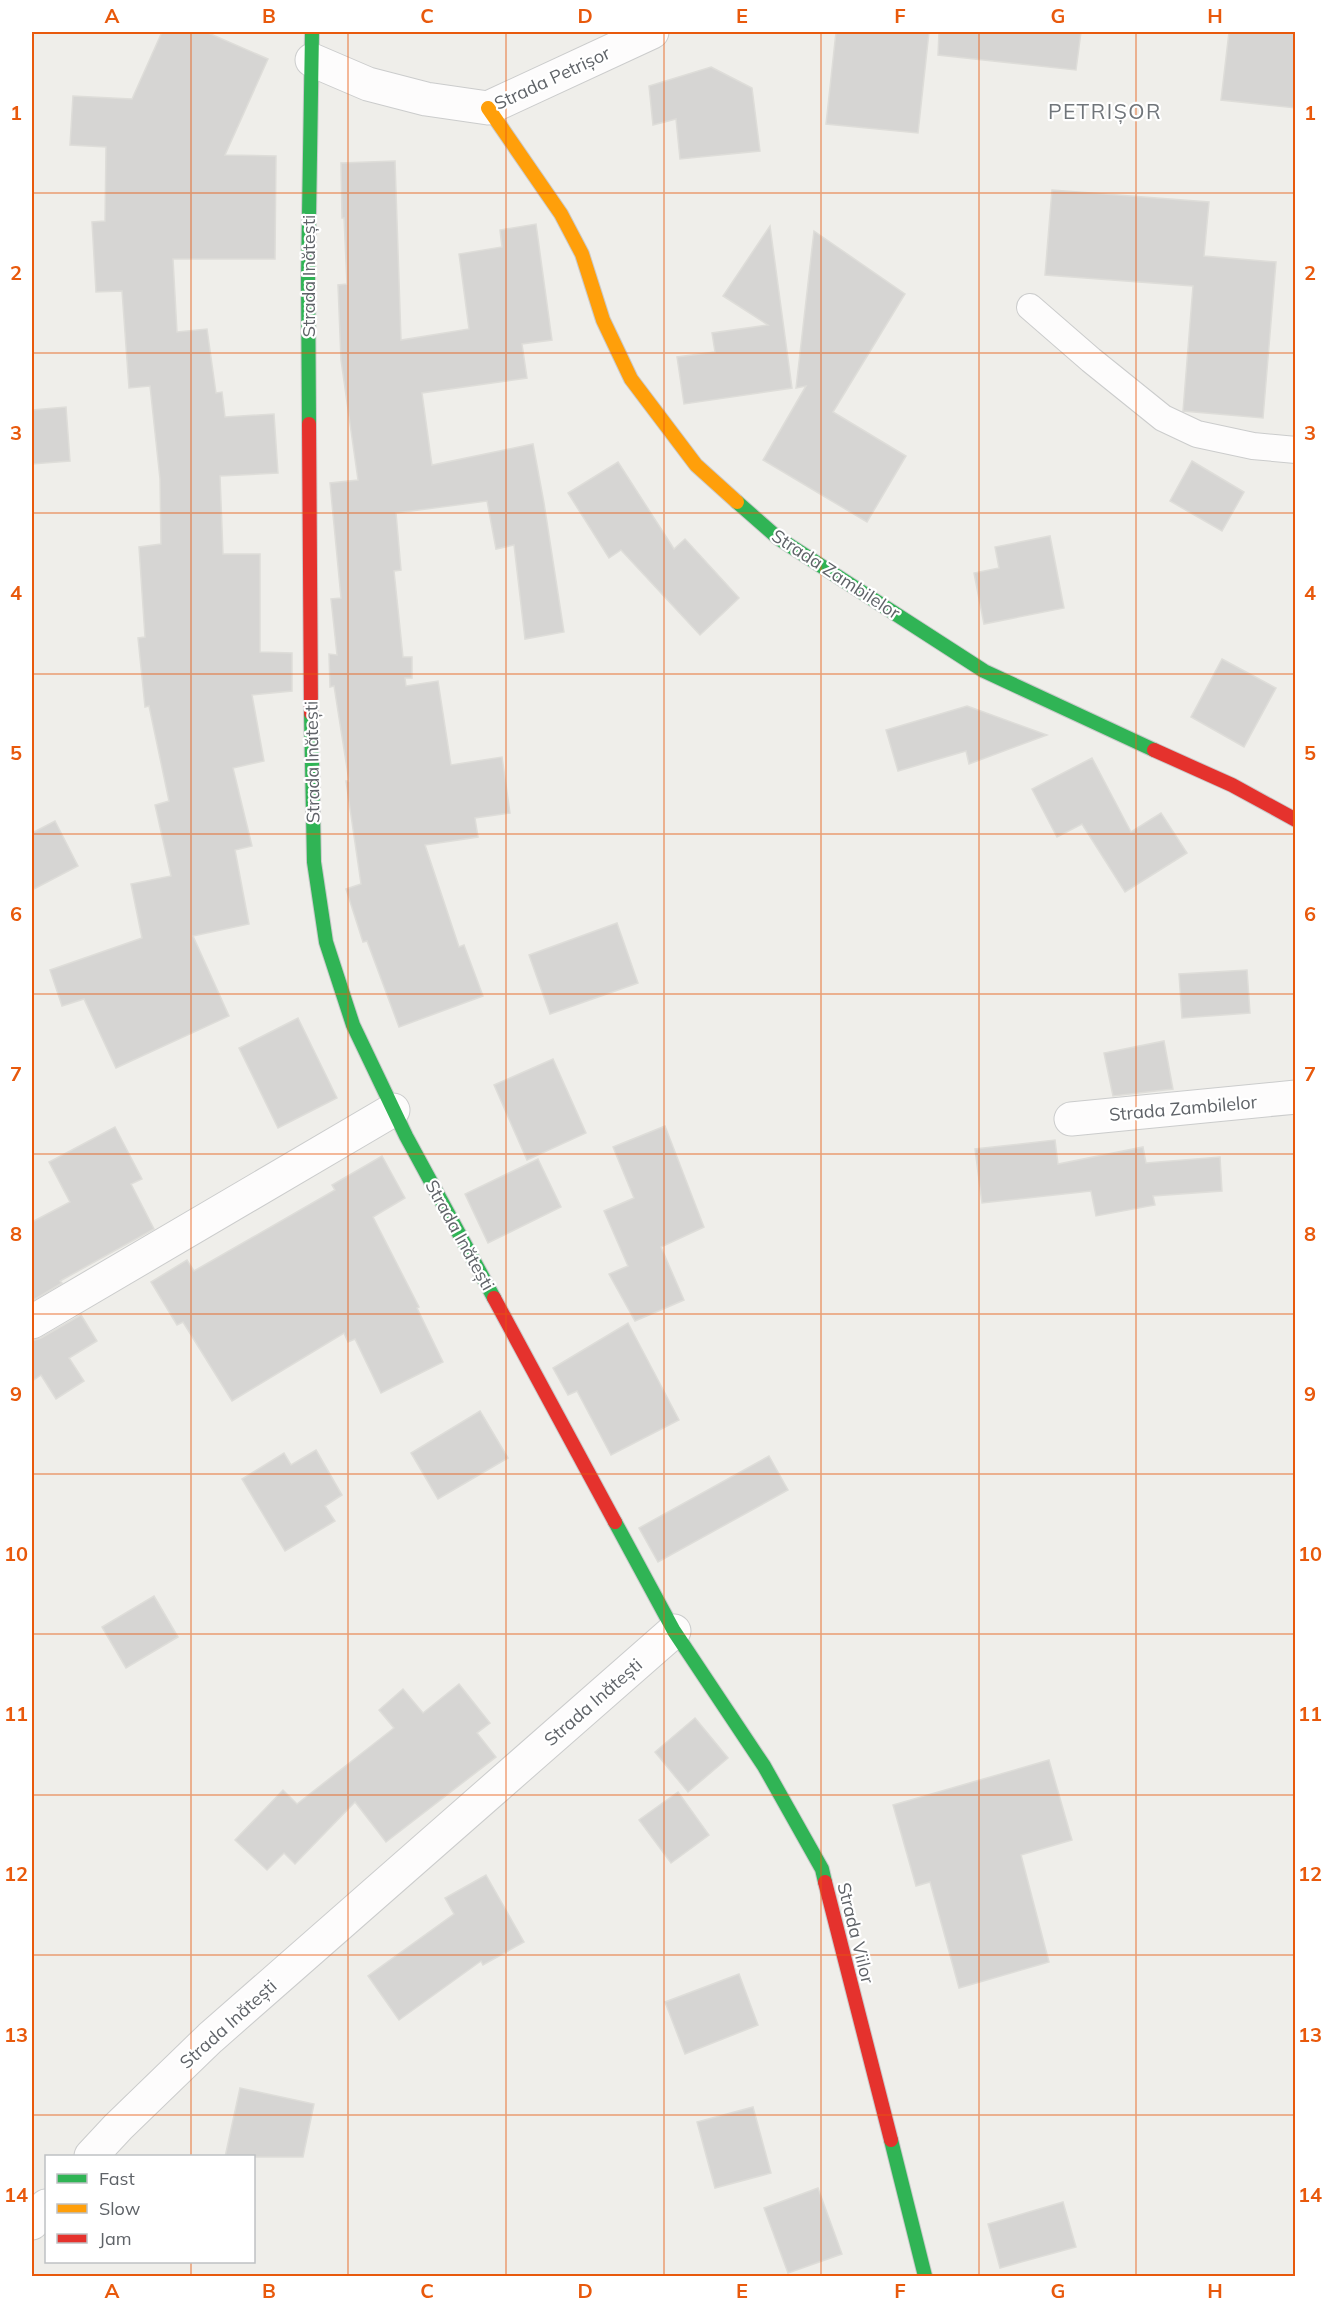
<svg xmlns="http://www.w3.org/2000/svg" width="1327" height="2308" font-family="Mulish,sans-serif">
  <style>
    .building { fill: #d6d5d3; stroke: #deddd9; stroke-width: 1.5 }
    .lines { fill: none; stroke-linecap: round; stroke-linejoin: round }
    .lane-casing { stroke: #cbcccc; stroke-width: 28 }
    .street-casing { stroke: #cbcccc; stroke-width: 35 }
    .fast-casing { stroke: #cacacb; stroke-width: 16 }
    .slow-casing { stroke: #cacacb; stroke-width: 16 }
    .jam-casing { stroke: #cacacb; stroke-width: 16 }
    .lane { stroke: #fdfcfc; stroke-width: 26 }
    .street { stroke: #fdfcfc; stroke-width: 33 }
    .fast { stroke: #30b455; stroke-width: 14 }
    .slow { stroke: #ff9f0a; stroke-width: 14 }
    .jam { stroke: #e5322d; stroke-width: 14 }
    .grid { fill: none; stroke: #e8590c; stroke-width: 1.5; stroke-opacity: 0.55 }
    .labels { text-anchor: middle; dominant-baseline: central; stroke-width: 4.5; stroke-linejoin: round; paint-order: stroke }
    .street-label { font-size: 18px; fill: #5f6368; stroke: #fff }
    .quarter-label { font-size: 21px; letter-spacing: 1.5px; fill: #70757a; stroke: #fff }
    .neatline { fill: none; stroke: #e8590c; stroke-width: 2 }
    .grid-label { font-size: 20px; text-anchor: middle; font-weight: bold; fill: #e8590c }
  </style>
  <rect width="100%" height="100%" fill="#efeeea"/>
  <g class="building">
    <polygon points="162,32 206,32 268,59 225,155 276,156 275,259 173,259 177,332 207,329 216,393 222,392 225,417 274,414 278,473 220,476 223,554 260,554 260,652 292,653 292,691 252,695 264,761 233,768 252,846 235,850 249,924 193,936 229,1016 116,1068 84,999 62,1006 50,970 142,938 131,884 171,876 155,805 169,801 149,706 145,707 138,638 145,637 139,547 161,544 160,479 150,386 129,388 122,291 96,292 92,222 105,221 106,147 70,145 73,96 132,99"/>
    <polygon points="836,32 929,32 918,133 826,124"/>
    <polygon points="939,32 1081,32 1076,70 938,55"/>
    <polygon points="1229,32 1296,32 1296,108 1221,100"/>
    <polygon points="711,67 752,88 760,151 680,159 676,119 653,125 649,86"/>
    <polygon points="395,161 401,340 469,329 459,254 502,247 500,230 536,224 552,340 522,344 527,378 422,393 432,465 533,444 544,503 564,632 525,639 514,545 496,549 487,501 396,513 401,570 394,571 403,657 412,657 412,678 405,678 406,686 438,681 451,765 502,757 510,813 475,818 478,837 425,845 459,947 464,945 483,996 399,1027 367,941 363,942 346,889 361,884 346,781 349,781 334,686 330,687 329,654 337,655 331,599 341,598 330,483 358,480 341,360 338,285 347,284 344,218 342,218 341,163"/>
    <polygon points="1052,190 1209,202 1204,256 1276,262 1263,418 1183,411 1193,286 1045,275"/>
    <polygon points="770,226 792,388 684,404 677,357 715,352 712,333 768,325 723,296"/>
    <polygon points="814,231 905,294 833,412 906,456 867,522 763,460 806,386 796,388"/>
    <polygon points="66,407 70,461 32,464 32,410"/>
    <polygon points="1192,461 1244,492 1222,531 1170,501"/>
    <polygon points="618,462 674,549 685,539 739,598 700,635 621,550 609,558 568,493"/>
    <polygon points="1050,536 1064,608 984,624 974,573 999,568 995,547"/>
    <polygon points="1222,659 1276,688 1244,747 1191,717"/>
    <polygon points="967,706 1047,735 969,764 966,751 898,771 886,730"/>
    <polygon points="1092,758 1131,832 1161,813 1187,853 1125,892 1082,824 1057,837 1032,789"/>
    <polygon points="55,821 78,866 32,890 32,833"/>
    <polygon points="617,923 638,983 550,1014 529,955"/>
    <polygon points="1247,970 1250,1013 1182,1018 1179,974"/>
    <polygon points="298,1018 337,1098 278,1128 239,1048"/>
    <polygon points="1164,1041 1173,1089 1113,1096 1104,1053"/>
    <polygon points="553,1059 586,1133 527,1160 494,1085"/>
    <polygon points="665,1126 704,1227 661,1247 684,1300 635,1321 609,1274 628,1266 604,1211 634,1198 613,1147"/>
    <polygon points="115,1127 142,1179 131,1184 154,1229 60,1281 62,1283 32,1301 32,1222 70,1202 49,1162"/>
    <polygon points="1055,1140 1058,1164 1143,1147 1146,1163 1220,1157 1222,1191 1153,1196 1155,1205 1096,1216 1091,1191 982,1203 975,1149"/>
    <polygon points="382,1156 405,1198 373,1217 419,1307 417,1308 443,1362 381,1393 355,1339 348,1342 344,1333 232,1401 183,1322 177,1325 151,1282 187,1260 194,1271 335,1190 332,1185"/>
    <polygon points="538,1159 561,1207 488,1243 465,1194"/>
    <polygon points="81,1315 97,1341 69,1358 84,1381 56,1399 41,1375 32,1381 32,1341 41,1338"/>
    <polygon points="628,1323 679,1420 611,1455 577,1391 568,1395 553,1368"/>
    <polygon points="480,1411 508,1458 438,1499 411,1453"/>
    <polygon points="316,1450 342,1495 325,1506 335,1521 285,1551 242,1479 284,1453 291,1465"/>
    <polygon points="769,1456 788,1490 658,1562 639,1528"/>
    <polygon points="154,1596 178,1637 126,1668 102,1627"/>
    <polygon points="459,1684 490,1723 477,1733 496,1757 386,1842 355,1802 295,1864 284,1853 267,1870 235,1840 283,1790 297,1804 394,1728 379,1710 403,1689 423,1713"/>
    <polygon points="695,1718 728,1758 688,1792 655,1752"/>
    <polygon points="1049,1760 1072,1840 1021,1855 1049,1962 959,1988 930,1882 916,1886 893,1805"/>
    <polygon points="678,1792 709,1835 671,1863 639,1820"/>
    <polygon points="486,1875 524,1942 483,1965 481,1961 399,2020 368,1976 454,1914 445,1898"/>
    <polygon points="739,1974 758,2025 685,2054 665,2002"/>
    <polygon points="240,2088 314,2104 303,2157 225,2157"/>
    <polygon points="753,2107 771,2173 715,2188 697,2122"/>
    <polygon points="818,2188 842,2254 788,2273 764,2208"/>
    <polygon points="1063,2202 1076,2247 1000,2268 988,2224"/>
  </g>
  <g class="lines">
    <g class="lane-casing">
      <polyline id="lane" points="1030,307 1091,360 1163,418 1197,434 1253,446 1296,450"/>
    </g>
    <g class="street-casing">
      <g id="street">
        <polyline points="312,60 368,84 426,99 488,108 652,32"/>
        <polyline points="1071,1119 1296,1097"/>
        <polyline points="32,1322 393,1110"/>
        <polyline points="91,2156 118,2127 210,2038 674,1631"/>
        <polyline points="32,2223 46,2206"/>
      </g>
    </g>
    <g class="fast-casing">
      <g id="fast">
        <polyline points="309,424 308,278 312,32"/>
        <polyline points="737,502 778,538 984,671 1154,750"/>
        <polyline points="311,713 314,862 326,942 353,1025 406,1136 494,1298"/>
        <polyline points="615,1522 674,1631 764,1766 822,1869 825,1882"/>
        <polyline points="891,2140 925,2276"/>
      </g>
    </g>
    <g class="slow-casing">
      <polyline id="slow" points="488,108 561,214 582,254 603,320 631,379 696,465 737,502"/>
    </g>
    <g class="jam-casing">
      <g id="jam">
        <polyline points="309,424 311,713"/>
        <polyline points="1154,750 1232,785 1296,820"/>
        <polyline points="494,1298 615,1522"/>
        <polyline points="825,1882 891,2140"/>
      </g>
    </g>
    <use href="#lane" class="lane"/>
    <use href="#street" class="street"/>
    <use href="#fast" class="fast"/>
    <use href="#slow" class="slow"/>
    <use href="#jam" class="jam"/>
  </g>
  <path class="grid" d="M191,32V2156M348,32V2276M506,32V2276M664,32V2276M821,32V2276M979,32V2276M1136,32V2276M32,193H1296M32,353H1296M32,513H1296M32,674H1296M32,834H1296M32,994H1296M32,1154H1296M32,1314H1296M32,1474H1296M32,1634H1296M32,1795H1296M32,1955H1296M32,2115H1296M191,2262V2276"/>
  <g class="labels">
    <g class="street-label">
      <text transform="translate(552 78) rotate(-25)">Strada Petrișor</text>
      <text transform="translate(308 276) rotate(-90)">Strada Inătești</text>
      <text transform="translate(836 574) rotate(33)">Strada Zambilelor</text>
      <text transform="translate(312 762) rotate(-91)">Strada Inătești</text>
      <text transform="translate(1183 1108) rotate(-5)">Strada Zambilelor</text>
      <text transform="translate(460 1235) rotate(61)">Strada Inătești</text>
      <text transform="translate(593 1702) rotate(-41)">Strada Inătești</text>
      <text transform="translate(856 1933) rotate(76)">Strada Viilor</text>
      <text transform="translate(228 2024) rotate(-42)">Strada Inătești</text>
    </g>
    <g class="quarter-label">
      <text x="1105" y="111">PETRIȘOR</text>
    </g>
  </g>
  <rect width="1327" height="2308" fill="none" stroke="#ffffff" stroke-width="66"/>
  <rect x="45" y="2155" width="210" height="108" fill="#ffffff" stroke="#bfc1c3" stroke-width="1.5"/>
  <rect x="57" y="2174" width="30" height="9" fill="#30b455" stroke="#bfc1c3" stroke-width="1.5"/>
  <text x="99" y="2185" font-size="18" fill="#5f6368">Fast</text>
  <rect x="57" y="2204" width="30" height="9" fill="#ff9f0a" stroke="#bfc1c3" stroke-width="1.5"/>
  <text x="99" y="2215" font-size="18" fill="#5f6368">Slow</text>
  <rect x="57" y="2234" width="30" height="9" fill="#e5322d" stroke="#bfc1c3" stroke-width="1.5"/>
  <text x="99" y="2245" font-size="18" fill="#5f6368">Jam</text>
  <rect x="33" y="33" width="1261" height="2242" class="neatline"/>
  <g class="grid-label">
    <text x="112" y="23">A</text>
    <text x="269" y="23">B</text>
    <text x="427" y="23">C</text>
    <text x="585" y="23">D</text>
    <text x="742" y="23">E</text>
    <text x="900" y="23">F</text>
    <text x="1058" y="23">G</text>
    <text x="1215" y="23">H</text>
    <text x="16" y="120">1</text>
    <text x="1310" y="120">1</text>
    <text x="16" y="280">2</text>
    <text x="1310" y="280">2</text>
    <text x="16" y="440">3</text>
    <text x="1310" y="440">3</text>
    <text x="16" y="600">4</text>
    <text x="1310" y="600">4</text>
    <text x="16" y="760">5</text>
    <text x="1310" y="760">5</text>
    <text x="16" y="921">6</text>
    <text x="1310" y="921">6</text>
    <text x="16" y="1081">7</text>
    <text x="1310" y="1081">7</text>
    <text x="16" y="1241">8</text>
    <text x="1310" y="1241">8</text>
    <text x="16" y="1401">9</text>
    <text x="1310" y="1401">9</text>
    <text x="16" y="1561">10</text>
    <text x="1310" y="1561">10</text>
    <text x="16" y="1721">11</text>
    <text x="1310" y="1721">11</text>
    <text x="16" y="1881">12</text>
    <text x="1310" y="1881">12</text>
    <text x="16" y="2042">13</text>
    <text x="1310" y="2042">13</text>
    <text x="16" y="2202">14</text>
    <text x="1310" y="2202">14</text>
    <text x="112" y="2298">A</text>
    <text x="269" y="2298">B</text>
    <text x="427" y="2298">C</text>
    <text x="585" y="2298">D</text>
    <text x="742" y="2298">E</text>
    <text x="900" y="2298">F</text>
    <text x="1058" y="2298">G</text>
    <text x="1215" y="2298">H</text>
  </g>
</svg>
